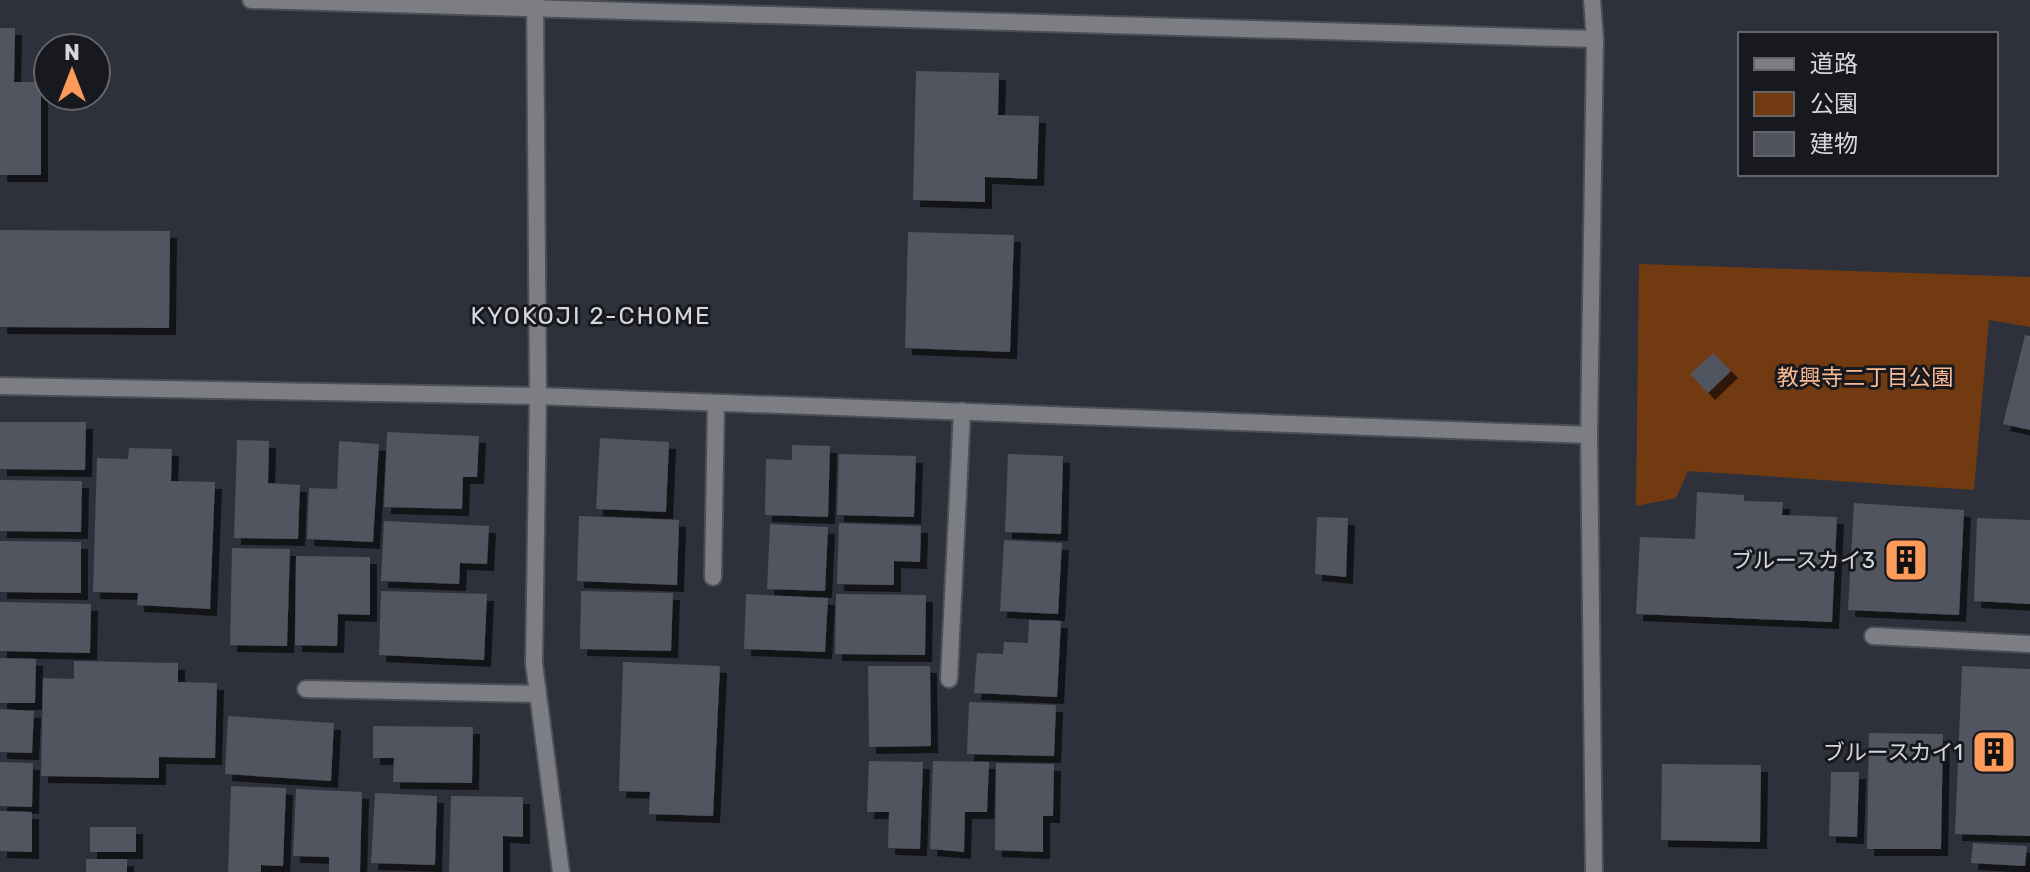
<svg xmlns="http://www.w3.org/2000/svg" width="2030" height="872" font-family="Rubik,'Noto Sans JP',sans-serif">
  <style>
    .green { fill: #723a10 }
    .building { fill: #51545f; filter: url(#shadow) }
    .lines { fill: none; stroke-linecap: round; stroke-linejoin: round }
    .service-casing { stroke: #4c4f58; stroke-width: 20 }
    .minor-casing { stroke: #4c4f58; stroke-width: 20 }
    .service { stroke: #7c7e83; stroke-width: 16 }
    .minor { stroke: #7c7e83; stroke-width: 16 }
    .labels { text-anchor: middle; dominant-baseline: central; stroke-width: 6; stroke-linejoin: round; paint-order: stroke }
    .park-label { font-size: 22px; fill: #faba94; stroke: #18191e }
    .poi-label { font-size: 22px; fill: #d5d7dd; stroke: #18191e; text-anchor: end }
    .neighbourhood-label { font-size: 24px; letter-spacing: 2px; fill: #d5d7dd; stroke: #18191e }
  </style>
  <defs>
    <filter id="shadow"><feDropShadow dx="7" dy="7" stdDeviation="0" flood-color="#0009"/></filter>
  </defs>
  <rect width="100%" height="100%" fill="#2e313b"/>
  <polygon class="green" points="1639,264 2030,277 2030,327 1989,320 1974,490 1688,471 1676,498 1636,506"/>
  <g class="building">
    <polygon points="0,28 15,28 14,82 41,82 41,175 0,175"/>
    <polygon points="916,71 999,73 998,115 1039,116 1037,179 985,177 985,202 913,200"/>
    <polygon points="0,230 170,231 169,328 0,327"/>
    <polygon points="908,232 1014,235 1010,352 905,348"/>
    <polygon points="2025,335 2030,336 2030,430 2003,424"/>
    <polygon points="1713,353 1731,371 1708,393 1690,374"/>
    <polygon points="0,422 86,422 85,470 0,469"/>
    <polygon points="387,432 479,436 477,477 463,477 462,509 384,507"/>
    <polygon points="600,438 669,442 666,512 596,509"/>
    <polygon points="237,440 269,441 268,483 300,485 298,539 234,538"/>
    <polygon points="339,441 379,444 373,542 307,539 309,488 337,489"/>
    <polygon points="792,445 830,446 828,517 765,515 766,459 792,460"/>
    <polygon points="129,448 172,449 171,481 215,482 210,609 137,605 138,593 93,592 97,458 128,459"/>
    <polygon points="839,454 916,456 914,517 837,515"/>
    <polygon points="1008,454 1063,456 1061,534 1005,532"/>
    <polygon points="0,480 82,481 81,532 0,531"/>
    <polygon points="1697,492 1744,495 1744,501 1783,502 1782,515 1837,517 1832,622 1636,614 1640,537 1695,539"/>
    <polygon points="1854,503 1964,510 1959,615 1848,610"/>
    <polygon points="579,516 679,520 677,585 577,581"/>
    <polygon points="1317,517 1348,518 1346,577 1315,574"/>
    <polygon points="1977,518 2030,520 2030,604 1974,601"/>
    <polygon points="384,521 489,526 487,564 460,563 459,584 381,581"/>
    <polygon points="839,523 921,526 920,562 894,561 894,585 837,584"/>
    <polygon points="770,524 828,527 825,591 767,589"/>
    <polygon points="1004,540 1062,543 1058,614 1000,611"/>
    <polygon points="0,541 81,542 81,593 0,592"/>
    <polygon points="232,548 290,549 287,646 230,645"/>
    <polygon points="296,556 370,557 370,615 338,614 337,646 295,645"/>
    <polygon points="381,591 487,594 484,660 379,655"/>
    <polygon points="581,591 673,593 671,651 580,649"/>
    <polygon points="746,594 828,598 825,652 744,649"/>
    <polygon points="836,594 926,595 925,655 835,654"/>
    <polygon points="0,602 91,604 90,653 0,651"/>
    <polygon points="1029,620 1061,621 1057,697 974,693 977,653 1003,654 1004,642 1028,643"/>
    <polygon points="0,658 36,659 35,703 0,703"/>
    <polygon points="74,661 178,663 178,682 217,683 215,758 159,757 159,778 41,776 43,678 74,679"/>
    <polygon points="623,662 720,666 713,816 649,814 650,792 619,791"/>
    <polygon points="868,666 930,666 931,746 869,747"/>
    <polygon points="1962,666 2030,669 2030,836 1955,834"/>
    <polygon points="969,702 1056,705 1054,756 967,754"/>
    <polygon points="0,709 34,711 32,753 0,752"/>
    <polygon points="228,716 334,723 331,781 225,774"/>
    <polygon points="373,726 473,727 472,783 393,782 394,758 373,758"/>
    <polygon points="1869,733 1943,734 1941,849 1867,849"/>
    <polygon points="869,761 923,762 920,849 888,848 889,812 867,812"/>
    <polygon points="933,761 989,762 987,812 965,812 964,852 930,849"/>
    <polygon points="0,762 33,763 32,807 0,806"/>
    <polygon points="996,763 1054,764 1053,816 1043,816 1043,852 995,850"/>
    <polygon points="1662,764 1761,765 1760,842 1661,840"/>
    <polygon points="1831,772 1859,772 1857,837 1829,836"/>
    <polygon points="231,786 286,788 283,866 261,865 261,872 228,872"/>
    <polygon points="296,789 362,792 360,872 329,872 329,857 293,856"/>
    <polygon points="375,793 437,796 435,865 371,863"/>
    <polygon points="451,796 523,797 523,837 503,836 503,872 449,872"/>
    <polygon points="0,811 32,812 32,852 0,851"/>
    <rect x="90" y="827" width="46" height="25"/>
    <polygon points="1973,843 2027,846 2025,866 1971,863"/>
    <rect x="86" y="859" width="41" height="13"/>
  </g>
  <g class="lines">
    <g class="service-casing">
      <g id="service">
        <polyline points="713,577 716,403"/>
        <polyline points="1873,636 2030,644"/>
        <polyline points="949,679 962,411"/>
        <polyline points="306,689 538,694"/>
      </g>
    </g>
    <g class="minor-casing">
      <g id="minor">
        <polyline points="251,0 1595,39"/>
        <polyline points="535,0 538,396 534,663 561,872"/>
        <polyline points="1592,0 1595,39 1589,435 1594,872"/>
        <polyline points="0,386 538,396 1589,435"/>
      </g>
    </g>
    <use href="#service" class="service"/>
    <use href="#minor" class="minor"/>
  </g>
  <defs>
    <g id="building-square" transform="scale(2.3)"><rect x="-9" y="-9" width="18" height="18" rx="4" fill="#ff9b5a" stroke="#18191e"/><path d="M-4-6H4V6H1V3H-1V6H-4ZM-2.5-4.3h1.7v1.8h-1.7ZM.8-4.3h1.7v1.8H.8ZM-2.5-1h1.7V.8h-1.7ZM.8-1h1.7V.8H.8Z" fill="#111"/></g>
  </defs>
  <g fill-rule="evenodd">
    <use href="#building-square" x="1906" y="560"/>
    <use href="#building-square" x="1994" y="752"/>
  </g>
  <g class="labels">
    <g class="park-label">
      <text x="1865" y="377">教興寺二丁目公園</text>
    </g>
    <g class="poi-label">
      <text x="1875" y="560">ブルースカイ3</text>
      <text x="1963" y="752">ブルースカイ1</text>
    </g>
    <g class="neighbourhood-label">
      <text x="591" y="316">KYOKOJI 2-CHOME</text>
    </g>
  </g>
  <rect x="1738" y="32" width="260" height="144" fill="#18191e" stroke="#64656a" stroke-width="2"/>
  <rect x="1754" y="58" width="40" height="12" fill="#7c7e83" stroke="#64656a" stroke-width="2"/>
  <text x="1810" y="72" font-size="24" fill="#d5d7dd">道路</text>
  <rect x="1754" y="92" width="40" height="24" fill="#723a10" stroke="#64656a" stroke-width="2"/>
  <text x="1810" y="112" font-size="24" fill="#d5d7dd">公園</text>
  <rect x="1754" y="132" width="40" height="24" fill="#51545f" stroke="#64656a" stroke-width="2"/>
  <text x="1810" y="152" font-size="24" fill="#d5d7dd">建物</text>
  <g transform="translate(72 72)"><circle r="38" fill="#18191e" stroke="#64656a" stroke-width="2"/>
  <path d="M0-6L14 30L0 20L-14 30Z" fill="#ff9b5a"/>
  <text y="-12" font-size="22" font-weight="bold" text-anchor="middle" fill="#d5d7dd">N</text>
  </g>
</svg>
